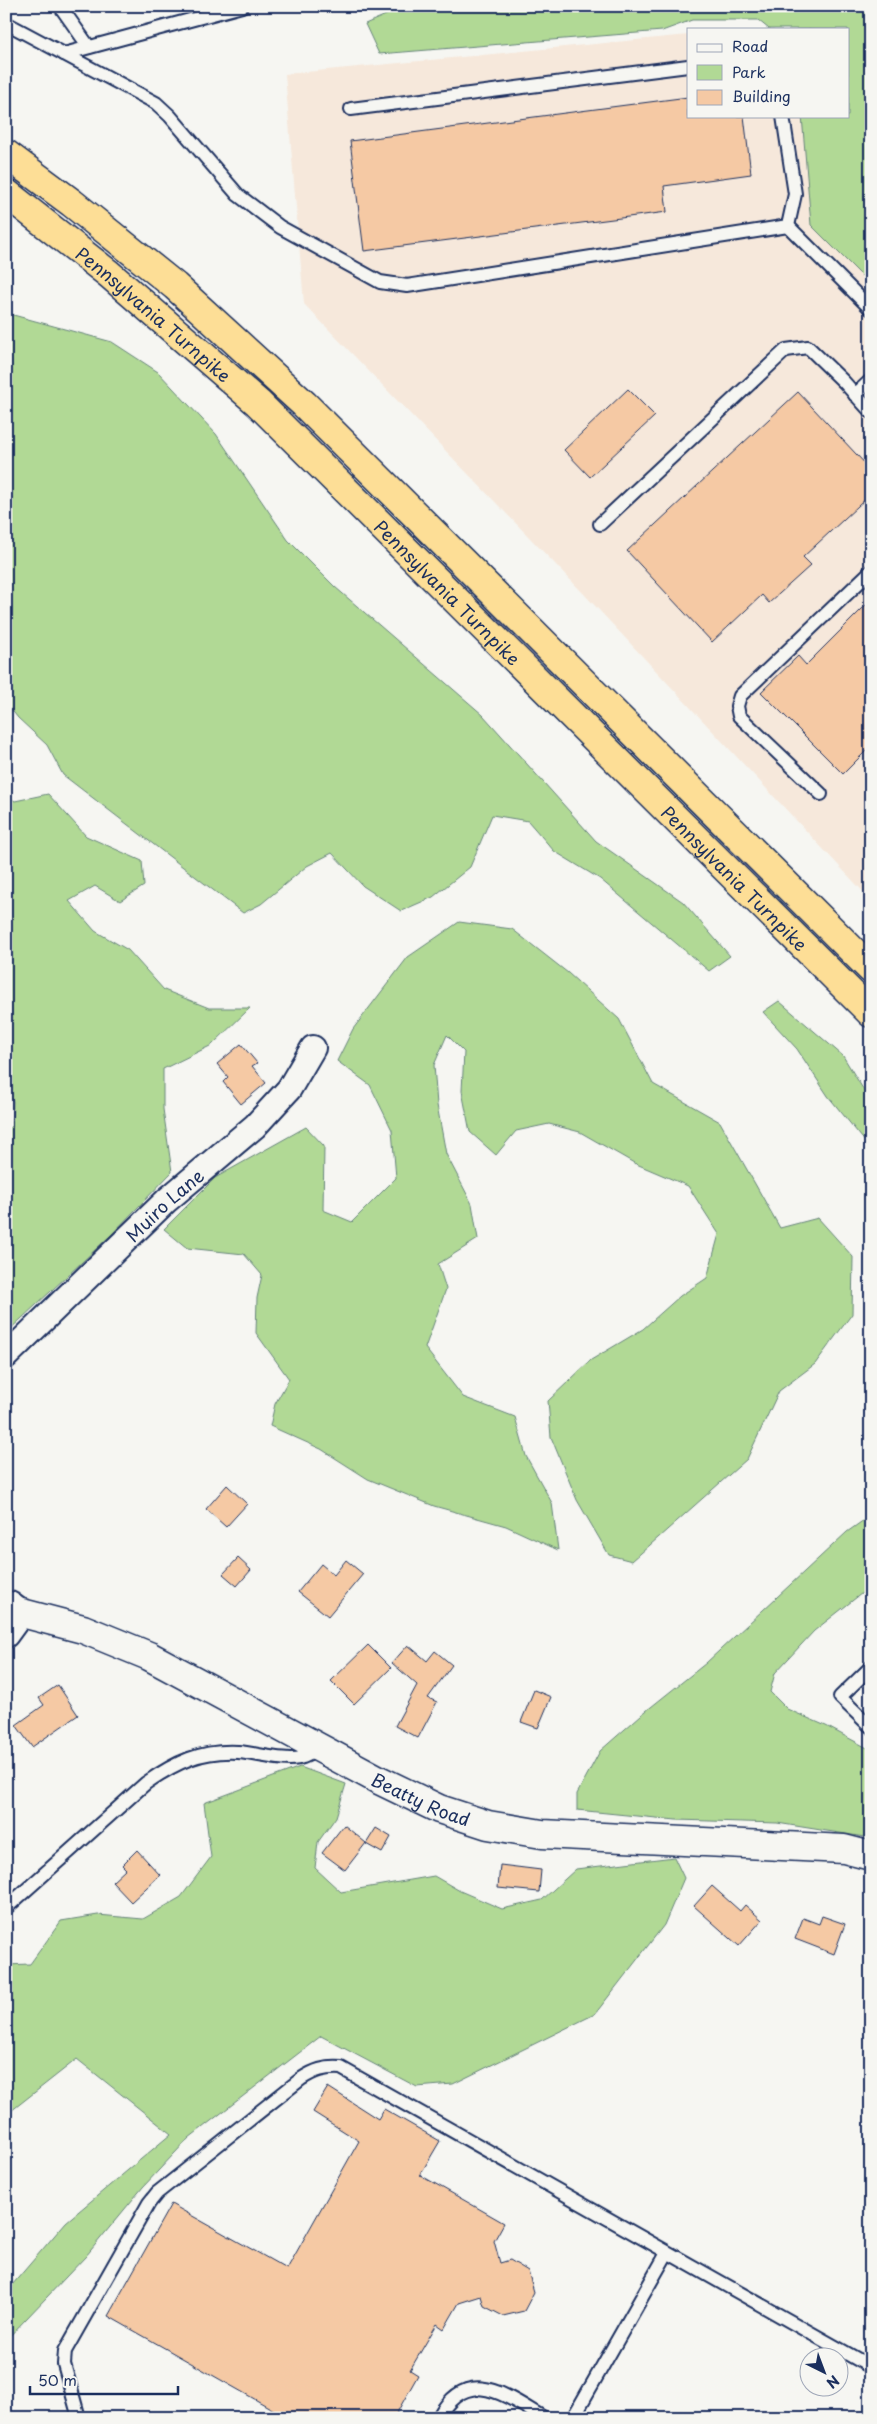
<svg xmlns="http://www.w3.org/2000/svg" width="877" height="2424" font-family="'Playpen Sans',sans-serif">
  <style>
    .built { fill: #f6e8db }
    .green { fill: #b1d995; stroke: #66847a }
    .building { fill: #f5c9a4; stroke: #1b2f5e }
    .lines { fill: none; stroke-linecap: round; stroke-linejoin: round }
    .service-casing { stroke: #1b2f5e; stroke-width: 16 }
    .minor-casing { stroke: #1b2f5e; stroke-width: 28 }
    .tertiary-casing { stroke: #1b2f5e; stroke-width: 31 }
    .motorway-casing { stroke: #1b2f5e; stroke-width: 31 }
    .service { stroke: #f6f6f2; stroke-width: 12 }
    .minor { stroke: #f6f6f2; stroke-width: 24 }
    .tertiary { stroke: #f6f6f2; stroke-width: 28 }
    .motorway { stroke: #fdde96; stroke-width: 28 }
    .labels { text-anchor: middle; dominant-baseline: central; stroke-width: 4.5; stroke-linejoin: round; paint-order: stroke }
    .street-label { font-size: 18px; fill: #1b2f5e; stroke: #f6f6f2 }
  </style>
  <rect width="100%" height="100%" fill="#f6f6f2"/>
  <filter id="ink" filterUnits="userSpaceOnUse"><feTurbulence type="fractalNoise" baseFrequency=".02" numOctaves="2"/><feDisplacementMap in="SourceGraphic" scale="10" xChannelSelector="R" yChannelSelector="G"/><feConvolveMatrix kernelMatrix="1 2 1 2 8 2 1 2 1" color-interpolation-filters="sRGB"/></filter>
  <g filter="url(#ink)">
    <polygon class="built" points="688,35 688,116 824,116 871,249 871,900 583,593 304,304 285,74"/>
    <g class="green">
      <polygon points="407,6 871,6 871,285 811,225 802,116 848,116 848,29 769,29 758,20 692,20 662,31 379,54 365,24"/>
      <polygon points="6,313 112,342 158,372 216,434 288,540 335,587 483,715 596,841 683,902 730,956 709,971 600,879 554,851 528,821 492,815 470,867 433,897 401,911 363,886 332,853 307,866 261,904 243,913 63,775 47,745 18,718 6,703"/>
      <polygon points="48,794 86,836 142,861 144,886 120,901 95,886 69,901 95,931 128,950 164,990 209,1008 250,1008 212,1045 163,1069 163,1109 172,1172 111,1235 6,1333 6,1129 12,1126 13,1101 6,1090 6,796 15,801"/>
      <polygon points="459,922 512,929 568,973 619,1019 653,1084 720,1122 780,1228 818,1218 853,1257 852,1314 815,1364 779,1391 747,1459 632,1561 609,1555 577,1500 551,1437 548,1401 591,1360 643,1329 680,1296 707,1278 719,1234 688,1186 634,1163 580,1132 549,1124 516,1131 496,1155 470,1132 462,1091 464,1052 447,1035 434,1065 437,1105 446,1154 472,1204 478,1239 438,1264 446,1289 425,1348 463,1397 515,1417 526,1456 552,1503 558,1550 506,1526 434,1506 368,1479 321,1449 270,1426 275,1404 289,1379 256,1333 257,1298 262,1275 244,1254 187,1248 164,1229 215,1178 306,1127 324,1146 323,1210 352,1222 396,1178 392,1130 370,1085 337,1061 353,1029 408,957"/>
      <polygon points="779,1001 843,1056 871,1102 871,1149 828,1096 797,1049 763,1012"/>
      <polygon points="871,1515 871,1586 814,1631 775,1673 770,1692 787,1709 826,1726 871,1750 871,1838 777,1823 676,1820 577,1810 577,1794 600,1751 641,1715 706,1663 847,1532"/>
      <polygon points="300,1767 346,1784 336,1817 318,1842 315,1868 341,1892 434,1876 460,1891 502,1909 542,1900 576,1869 674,1857 684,1878 664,1925 595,2014 453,2084 417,2087 321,2036 189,2138 143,2187 86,2256 6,2340 6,2292 66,2222 171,2134 77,2059 6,2115 6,1965 30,1964 61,1921 98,1915 143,1919 181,1897 211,1857 204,1803"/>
    </g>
    <g class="building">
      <polygon points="688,97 688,116 744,116 751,174 664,186 667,212 364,251 350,141"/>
      <polygon points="628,389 655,416 590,477 564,450"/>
      <polygon points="798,392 871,470 871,494 803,557 811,565 769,603 762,595 712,642 627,551"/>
      <polygon points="871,600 871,746 843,774 761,692 798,656 806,665"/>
      <polygon points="241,1044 257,1063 252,1066 266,1083 241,1104 223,1082 228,1077 217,1064"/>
      <polygon points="227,1485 247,1504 226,1527 206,1509"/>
      <polygon points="238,1558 251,1570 237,1586 223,1574"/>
      <polygon points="346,1560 363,1574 328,1616 298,1592 321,1564 334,1575"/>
      <polygon points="368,1645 391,1668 354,1704 331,1681"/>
      <polygon points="408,1645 427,1661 435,1651 452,1665 428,1698 437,1702 418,1738 395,1726 417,1685 392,1663"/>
      <polygon points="58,1685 78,1715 32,1747 16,1725 44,1705 39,1698"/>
      <polygon points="534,1690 551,1697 538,1728 521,1722"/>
      <polygon points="344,1825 366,1843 345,1870 322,1853"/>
      <polygon points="376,1828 391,1837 382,1853 366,1844"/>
      <polygon points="137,1850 160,1875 131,1902 112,1882 126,1869 122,1865"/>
      <polygon points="500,1865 541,1870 539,1892 498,1888"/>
      <polygon points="712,1886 740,1911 745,1905 762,1920 739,1946 694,1906"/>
      <polygon points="822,1916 845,1924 834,1954 795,1939 803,1918 819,1924"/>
      <polygon points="328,2087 378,2119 384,2109 440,2141 420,2175 504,2223 494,2241 500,2263 510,2260 528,2271 534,2292 524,2311 503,2316 484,2306 481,2296 459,2303 444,2329 437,2324 410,2370 418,2375 394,2418 288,2418 108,2316 171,2204 287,2269 359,2141 313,2112"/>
    </g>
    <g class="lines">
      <g class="service-casing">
        <g id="service">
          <polyline points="60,6 89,47"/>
          <polyline points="6,23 156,103 170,116 238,195 280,227 380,282 407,286 788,226"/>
          <polyline points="64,54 242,6"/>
          <polyline points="351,109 688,66"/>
          <polyline points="783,116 795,194 788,226"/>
          <polyline points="788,226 871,309"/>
          <polyline points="855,395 871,380"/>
          <polyline points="600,524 786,350 808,347 844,382 871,412"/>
          <polyline points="821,794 739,716 737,706 740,696 871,571"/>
          <polyline points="871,1667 840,1697 871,1727"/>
          <path d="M6,1908L146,1783C176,1762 201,1750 238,1752C256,1753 287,1763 303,1757C309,1755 314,1751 320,1748"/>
          <path d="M79,2418L64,2364L65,2351L149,2203L157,2193L301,2079C315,2070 324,2067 341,2068L871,2367"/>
          <path d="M438,2418C468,2364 506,2396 544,2418"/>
          <polyline points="573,2418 667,2253"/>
        </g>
      </g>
      <g class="minor-casing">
        <g id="minor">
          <path id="s1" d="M6,1356L167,1200L255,1126L289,1089L313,1048"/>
          <polyline points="6,1635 22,1613 10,1604"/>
        </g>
      </g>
      <g class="tertiary-casing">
        <g id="tertiary">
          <path id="s2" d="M6,1614L22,1613L83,1629L149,1656L379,1780L439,1809L488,1825L542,1834L844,1849L871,1856"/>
        </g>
      </g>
      <g class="motorway-casing">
        <g id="motorway">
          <polyline points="6,154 72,203 175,286 304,404 871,969"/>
          <path id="s3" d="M6,193L109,274L258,403L871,1013"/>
        </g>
      </g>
      <use href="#service" class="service"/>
      <use href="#minor" class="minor"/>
      <use href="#tertiary" class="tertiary"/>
      <use href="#motorway" class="motorway"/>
    </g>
  </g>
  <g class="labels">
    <g class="street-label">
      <text stroke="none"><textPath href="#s3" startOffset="191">Pennsylvania Turnpike</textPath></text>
      <text stroke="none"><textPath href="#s3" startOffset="596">Pennsylvania Turnpike</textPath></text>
      <text stroke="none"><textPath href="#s3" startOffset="1001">Pennsylvania Turnpike</textPath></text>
      <text stroke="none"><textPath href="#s1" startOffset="219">Muiro Lane</textPath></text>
      <text stroke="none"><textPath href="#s2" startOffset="458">Beatty Road</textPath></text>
    </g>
  </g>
  <rect width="877" height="2424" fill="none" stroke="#f6f6f2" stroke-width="25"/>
  <rect x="12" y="12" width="852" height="2399" fill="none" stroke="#1b2f5e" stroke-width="2" filter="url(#ink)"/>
  <rect x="687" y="28" width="162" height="90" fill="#f6f6f2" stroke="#9ea6b7"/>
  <rect x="697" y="44" width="25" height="8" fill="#f6f6f2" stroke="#9ea6b7"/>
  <text x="732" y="52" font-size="15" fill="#1b2f5e">Road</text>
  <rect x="697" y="65" width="25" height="15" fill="#b1d995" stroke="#9ea6b7"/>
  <text x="732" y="78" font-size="15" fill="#1b2f5e">Park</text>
  <rect x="697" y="90" width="25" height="15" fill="#f5c9a4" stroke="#9ea6b7"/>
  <text x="732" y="102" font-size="15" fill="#1b2f5e">Building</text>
  <g transform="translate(824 2372) rotate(138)"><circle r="24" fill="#f6f6f2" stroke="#9ea6b7"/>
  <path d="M0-4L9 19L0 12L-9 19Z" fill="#1b2f5e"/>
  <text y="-8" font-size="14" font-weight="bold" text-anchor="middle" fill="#1b2f5e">N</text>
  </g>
  <path d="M30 2386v8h148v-8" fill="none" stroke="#1b2f5e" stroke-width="2.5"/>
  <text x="38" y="2386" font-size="15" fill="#1b2f5e" stroke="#f6f6f2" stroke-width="4" paint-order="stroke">50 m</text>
</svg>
